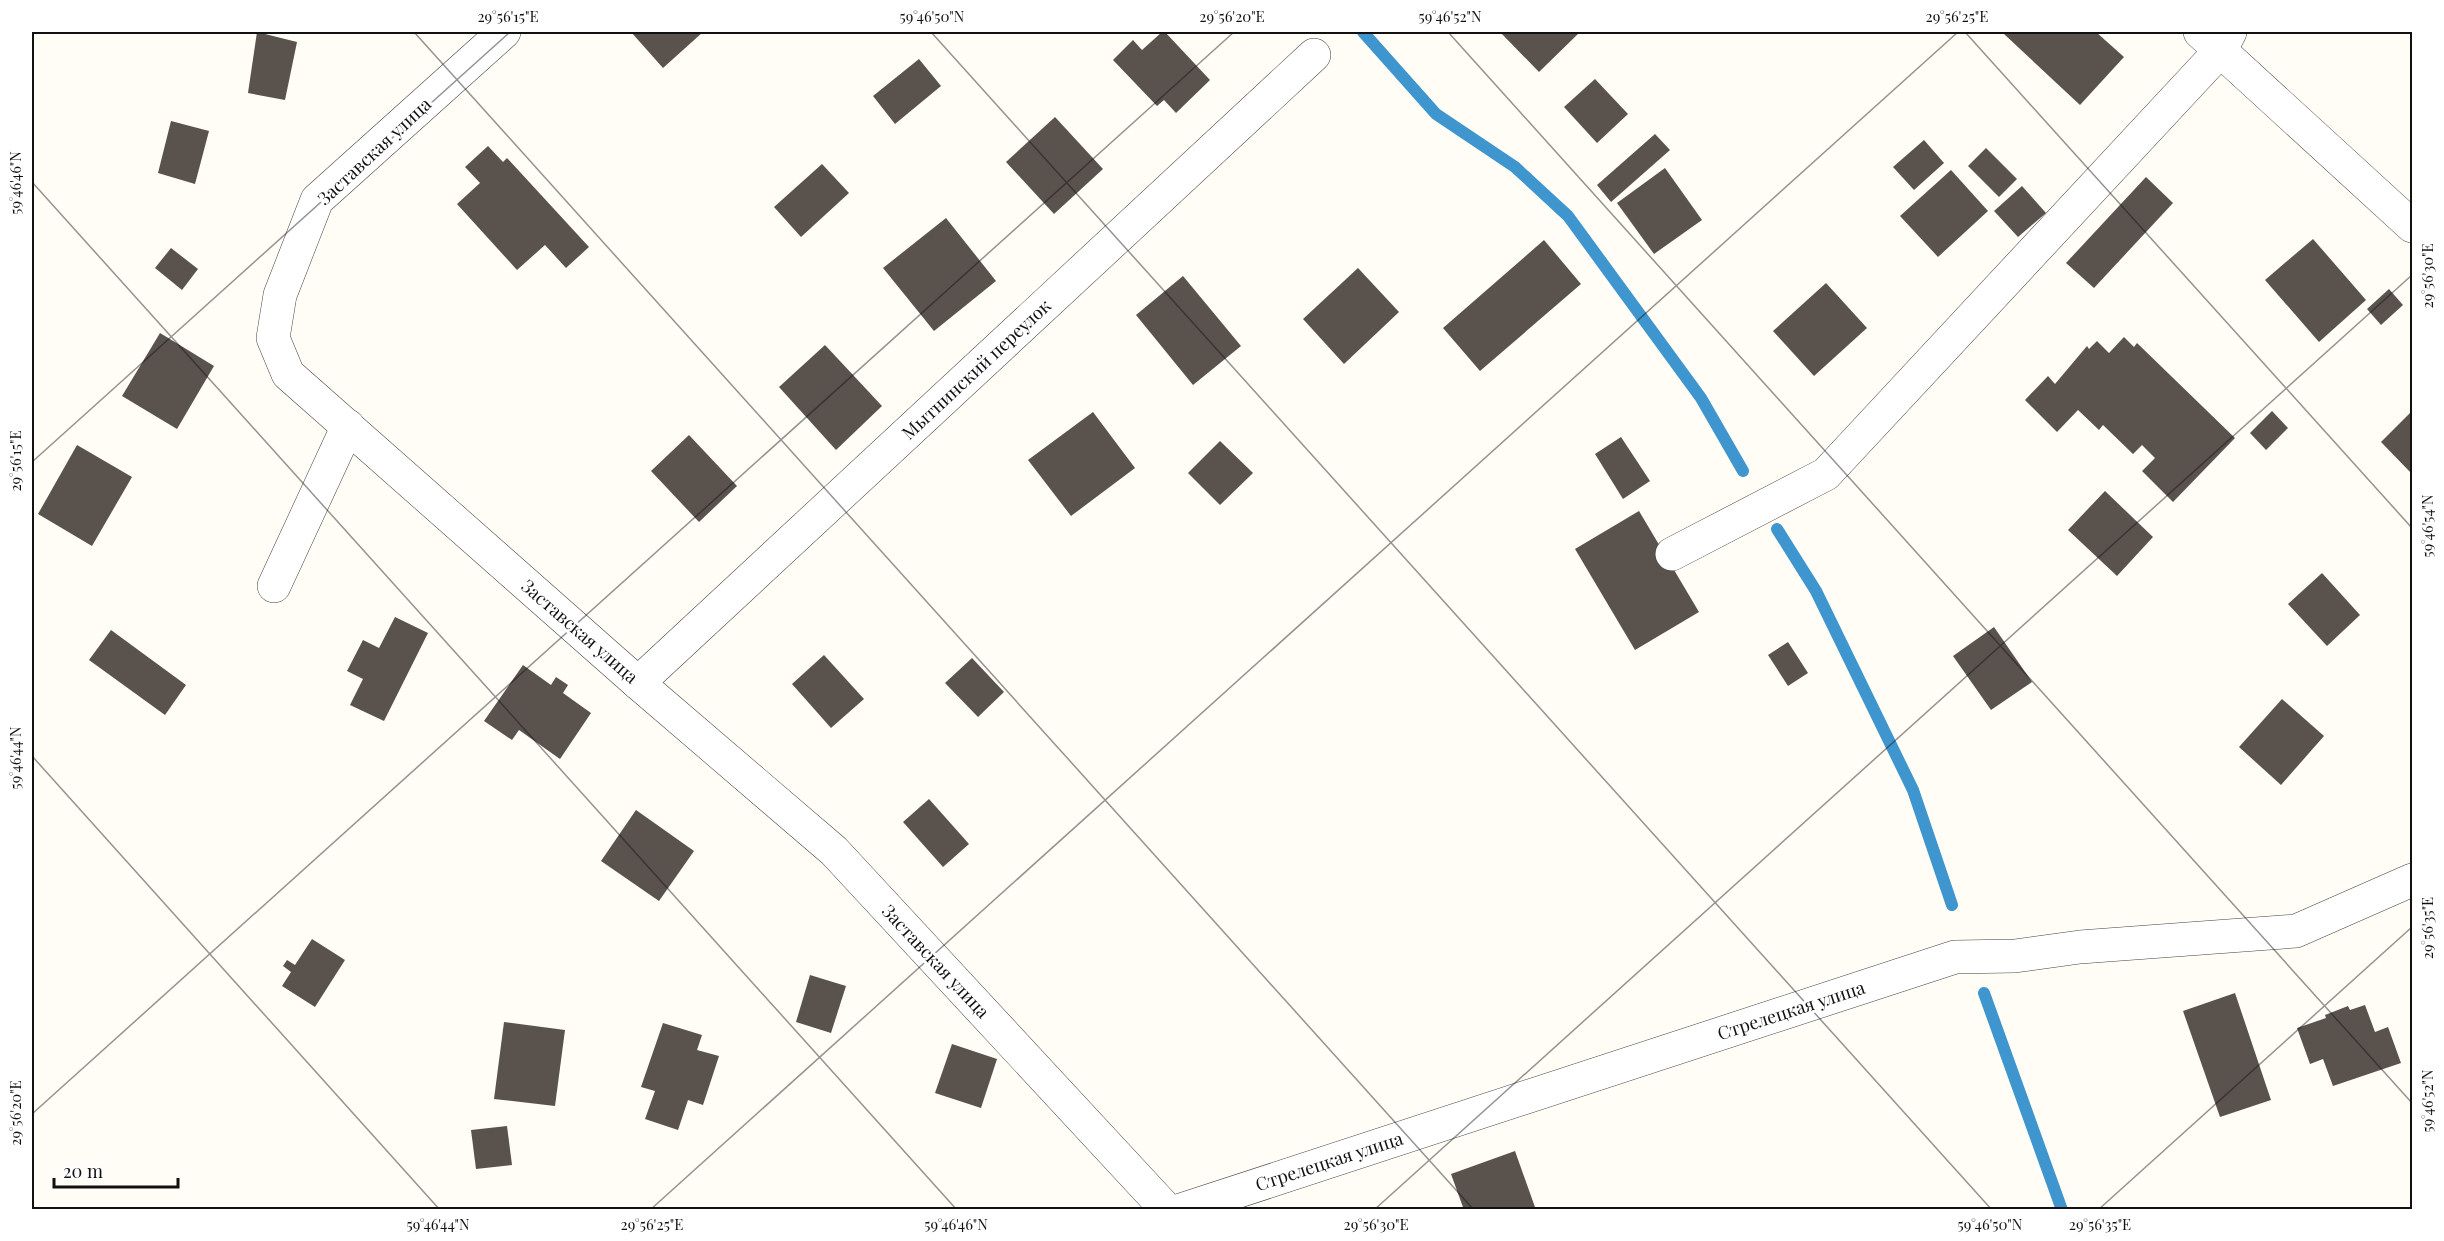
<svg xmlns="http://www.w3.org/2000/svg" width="2444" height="1241" font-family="'Playfair Display',serif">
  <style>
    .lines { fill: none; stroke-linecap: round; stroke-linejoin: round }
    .stream { stroke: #3f96cf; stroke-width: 12 }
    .building { fill: #5a524d }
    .minor-casing { stroke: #444; stroke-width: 34 }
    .minor { stroke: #fff; stroke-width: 33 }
    .ticks { fill: none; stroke: #111; stroke-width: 1.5; stroke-opacity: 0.45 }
    .labels { text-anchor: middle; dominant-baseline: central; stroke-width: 6; stroke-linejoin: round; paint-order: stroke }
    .street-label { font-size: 18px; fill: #111; stroke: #fff }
    .neatline { fill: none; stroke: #111; stroke-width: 2 }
    .ticks-label { font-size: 15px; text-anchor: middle; fill: #111 }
  </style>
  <rect width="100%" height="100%" fill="#fffdf5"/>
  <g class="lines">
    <g class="stream">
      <polyline points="1363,32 1436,114 1515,167 1568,216 1701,398 1743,471"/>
      <polyline points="1777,529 1816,591 1913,790 1952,905"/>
      <polyline points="1984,993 2062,1210"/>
    </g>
  </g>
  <g class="building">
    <polygon points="257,32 297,42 285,100 248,93"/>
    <polygon points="631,32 703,32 663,68"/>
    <polygon points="1162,32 1165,32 1210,80 1176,113 1164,100 1157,106 1113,60 1133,40 1142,50"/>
    <polygon points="1500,32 1580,32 1539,72"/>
    <polygon points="2006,32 2096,32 2124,57 2080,105 2004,34"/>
    <polygon points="919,59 941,86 895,124 873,96"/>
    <polygon points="1595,79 1628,114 1597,143 1564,107"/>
    <polygon points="1055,117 1103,169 1054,214 1006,162"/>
    <polygon points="171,121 209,131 195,184 158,173"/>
    <polygon points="1655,134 1670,150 1611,202 1597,185"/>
    <polygon points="1924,140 1944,163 1914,190 1893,167"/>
    <polygon points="488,146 503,162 507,158 589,247 566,268 545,245 517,270 457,204 480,183 465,167"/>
    <polygon points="1986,148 2017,179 1999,197 1968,166"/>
    <polygon points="822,164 849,193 801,237 774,207"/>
    <polygon points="1665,168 1702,220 1654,254 1617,203"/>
    <polygon points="1951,170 1988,211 1938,257 1900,216"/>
    <polygon points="2146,177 2173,203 2094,288 2066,263"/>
    <polygon points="2022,186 2046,213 2018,237 1994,211"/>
    <polygon points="946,218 996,281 934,331 883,268"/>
    <polygon points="2313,239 2366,300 2319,342 2265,280"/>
    <polygon points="1544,240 1581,284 1480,371 1443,328"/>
    <polygon points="171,248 198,269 182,290 155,268"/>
    <polygon points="1358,268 1399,312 1344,364 1303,319"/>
    <polygon points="1183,276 1241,346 1193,385 1136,315"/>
    <polygon points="1826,283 1867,328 1814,376 1773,331"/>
    <polygon points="2389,289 2403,305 2381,325 2367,309"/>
    <polygon points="160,333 214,366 177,429 122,396"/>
    <polygon points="2124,337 2134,347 2137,343 2235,438 2173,502 2142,471 2155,458 2142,445 2133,454 2103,425 2099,430 2078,410 2057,432 2025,400 2048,376 2055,384 2087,346 2089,349 2097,341 2109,353"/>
    <polygon points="825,345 882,406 836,450 779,387"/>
    <polygon points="2272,411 2288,428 2266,450 2250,433"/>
    <polygon points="2412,411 2412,474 2381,442"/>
    <polygon points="1093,412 1135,468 1071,516 1028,460"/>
    <polygon points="689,435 737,486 699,522 651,471"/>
    <polygon points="1621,437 1650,481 1623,499 1595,454"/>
    <polygon points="1220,441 1253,473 1220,505 1188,473"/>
    <polygon points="77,445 132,477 92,546 38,514"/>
    <polygon points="2105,491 2153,537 2117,576 2068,530"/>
    <polygon points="1639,511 1699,612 1635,650 1575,549"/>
    <polygon points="2322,573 2360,615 2327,646 2288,604"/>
    <polygon points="395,617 428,633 384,721 350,705 363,679 347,671 363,640 379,648"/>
    <polygon points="1994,627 2032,682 1991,710 1953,656"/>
    <polygon points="111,630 186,685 165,715 89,660"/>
    <polygon points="1788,642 1808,673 1788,686 1768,655"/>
    <polygon points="824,655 864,699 831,728 792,684"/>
    <polygon points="972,658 1004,692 978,717 945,683"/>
    <polygon points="523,665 551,685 556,677 568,685 563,693 591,713 560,759 519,730 512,740 484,721"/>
    <polygon points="2282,699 2324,736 2281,785 2239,747"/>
    <polygon points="929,799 969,844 943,867 903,822"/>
    <polygon points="636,810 694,851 659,901 601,861"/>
    <polygon points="312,939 345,960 315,1007 282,986 291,972 283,966 287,960 295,965"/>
    <polygon points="810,975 846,986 831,1033 796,1022"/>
    <polygon points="2235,993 2271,1100 2220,1117 2183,1011"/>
    <polygon points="2365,1005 2375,1032 2388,1027 2401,1063 2333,1086 2323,1059 2310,1064 2297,1028 2326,1018 2325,1015 2348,1006 2350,1010"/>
    <polygon points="504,1022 565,1030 555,1106 494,1099"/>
    <polygon points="663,1023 702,1035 697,1050 719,1056 703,1105 688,1100 678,1130 645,1119 655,1091 641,1087"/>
    <polygon points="952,1044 997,1059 981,1108 935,1093"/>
    <polygon points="507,1126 512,1165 476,1169 471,1130"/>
    <polygon points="1515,1151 1536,1210 1464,1210 1451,1174"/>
  </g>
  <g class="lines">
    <g class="minor-casing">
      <g id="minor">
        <polyline points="504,32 317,200 280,295 273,338 288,374 638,683 834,851 1167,1210"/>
        <polyline points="2200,32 2412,226"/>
        <polyline points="1672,554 1826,474 2220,51 2230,32"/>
        <polyline points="274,586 348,426"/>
        <polyline points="638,683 1314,55"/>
        <polyline points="1181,1210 1955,957 2015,956 2080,947 2296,931 2412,880"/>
      </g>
    </g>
    <use href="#minor" class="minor"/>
  </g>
  <path class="ticks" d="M414,32L1474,1210M931,32L1992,1210M1448,32L2412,1103M1965,32L2412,528M32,182L957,1210M32,462L510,32M32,756L440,1210M32,1114L1234,32M650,1210L1958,32M1374,1210L2412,275M2098,1210L2412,927"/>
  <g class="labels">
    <g class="street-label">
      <text transform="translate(374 151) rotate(-43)">Заставская улица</text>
      <text transform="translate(976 369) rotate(-43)">Мытнинский переулок</text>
      <text transform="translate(580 631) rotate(41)">Заставская улица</text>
      <text transform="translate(936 961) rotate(47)">Заставская улица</text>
      <text transform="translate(1791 1010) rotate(-18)">Стрелецкая улица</text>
      <text transform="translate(1329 1161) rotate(-18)">Стрелецкая улица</text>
    </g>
  </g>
  <rect width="2444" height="1241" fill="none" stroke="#ffffff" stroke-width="66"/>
  <path d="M54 1178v9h124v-9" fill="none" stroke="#111111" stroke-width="3"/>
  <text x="63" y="1178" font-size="18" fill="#111111" stroke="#ffffff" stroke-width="4.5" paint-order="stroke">20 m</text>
  <rect x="33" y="33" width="2378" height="1175" class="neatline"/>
  <g class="ticks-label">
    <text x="508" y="22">29°56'15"E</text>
    <text x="932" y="22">59°46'50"N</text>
    <text x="1232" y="22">29°56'20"E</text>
    <text x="1450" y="22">59°46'52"N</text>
    <text x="1957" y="22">29°56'25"E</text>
    <text transform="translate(16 183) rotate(-90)" y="5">59°46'46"N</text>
    <text transform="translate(2428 276) rotate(-90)" y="5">29°56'30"E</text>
    <text transform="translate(16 461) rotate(-90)" y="5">29°56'15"E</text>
    <text transform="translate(2428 526) rotate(-90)" y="5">59°46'54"N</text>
    <text transform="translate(16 758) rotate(-90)" y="5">59°46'44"N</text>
    <text transform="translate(2428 928) rotate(-90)" y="5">29°56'35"E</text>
    <text transform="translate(2428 1101) rotate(-90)" y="5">59°46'52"N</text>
    <text transform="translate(16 1113) rotate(-90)" y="5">29°56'20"E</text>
    <text x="438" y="1230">59°46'44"N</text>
    <text x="652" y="1230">29°56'25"E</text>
    <text x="956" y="1230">59°46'46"N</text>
    <text x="1376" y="1230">29°56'30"E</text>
    <text x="1990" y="1230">59°46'50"N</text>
    <text x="2100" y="1230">29°56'35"E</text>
  </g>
</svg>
